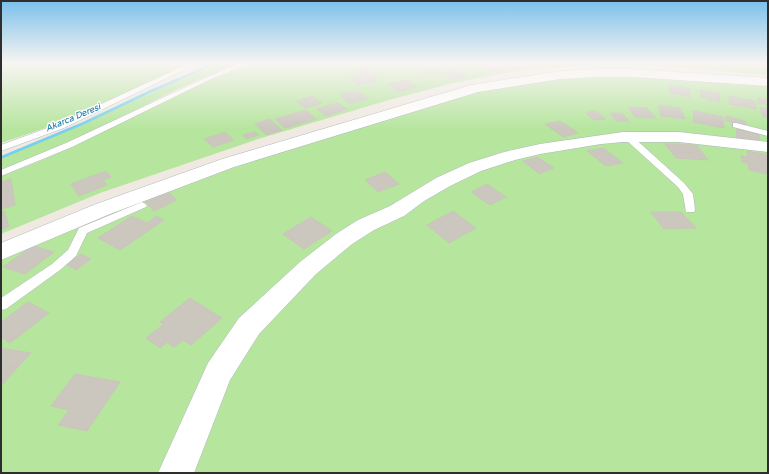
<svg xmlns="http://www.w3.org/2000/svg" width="769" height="474" font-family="'Varela Round',sans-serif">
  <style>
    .green { fill: #b6e59e }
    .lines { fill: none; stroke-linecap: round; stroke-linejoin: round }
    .stream { fill: #75cff0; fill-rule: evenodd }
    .building { fill: #cbc7bf; stroke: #cbc5ba }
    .service-casing { stroke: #b4b7c1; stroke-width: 1 }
    .minor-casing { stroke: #b4b7c1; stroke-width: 1 }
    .secondary-casing { stroke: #b4b7c1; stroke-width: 1 }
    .service { fill: #fff; fill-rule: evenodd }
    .minor { fill: #fff; fill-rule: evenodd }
    .secondary { fill: #fff; fill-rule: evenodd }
    .labels { text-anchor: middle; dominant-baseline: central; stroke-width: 3; stroke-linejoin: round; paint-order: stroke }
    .far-water-label { font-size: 9px; font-style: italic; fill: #0d6fa3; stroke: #fff }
  </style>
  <rect width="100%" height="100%" fill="#efe9e1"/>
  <g class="green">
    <polygon points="1,63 184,63 184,64 182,67 150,81 74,118 1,143"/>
    <path d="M202,63H244C185,81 130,114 75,141C51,152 25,160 1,170V158L84,123L207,67Z"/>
    <path d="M251,63H768V75L663,66L594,65L525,70L493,75L449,84L389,100L258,139L100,193L1,234V176C30,165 58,154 85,140C140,114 193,81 251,63Z"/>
    <polygon points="615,75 768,86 768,473 1,473 1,258 194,179 468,93 557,78"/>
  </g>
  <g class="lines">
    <polygon class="stream" points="213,63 217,63 150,93 85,124 1,159 1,156 83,122 148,91"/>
  </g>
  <g class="building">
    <polygon points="496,63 505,70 490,72 481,65"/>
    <polygon points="499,63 519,63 524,67 506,69"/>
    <polygon points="521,63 545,63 547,65 526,67"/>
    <polygon points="420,64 427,68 416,70 409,66"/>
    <polygon points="365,67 372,73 362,75 354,70"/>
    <polygon points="436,69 440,72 425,75 421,73"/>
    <polygon points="457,70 467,76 452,79 443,73"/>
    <polygon points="373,73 378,77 373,78 377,81 359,85 350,78"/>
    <polygon points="407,80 417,87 398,92 388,84"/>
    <polygon points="669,85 689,88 690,97 670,93"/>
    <polygon points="700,90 719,93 720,102 708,100 707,98 701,97"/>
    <polygon points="355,91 358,93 361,93 368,99 349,103 339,94"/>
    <polygon points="312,96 322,103 306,108 296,101"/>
    <polygon points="729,96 755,101 756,109 729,104"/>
    <polygon points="758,98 768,100 768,105 758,103"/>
    <polygon points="338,103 347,109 326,116 317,109"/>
    <polygon points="658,105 680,108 685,119 661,116"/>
    <polygon points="628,107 647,108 656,118 635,117"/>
    <polygon points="760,107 768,109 768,118 762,116"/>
    <polygon points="306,110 316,119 299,124 289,115"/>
    <polygon points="589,111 596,111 605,119 593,120 586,113 591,113"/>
    <polygon points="694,111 723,117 724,128 693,122"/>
    <polygon points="610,113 622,113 629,121 616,121"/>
    <polygon points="289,115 299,124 285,128 275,119"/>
    <polygon points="727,116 747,122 744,126 725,120"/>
    <polygon points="270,119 282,130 266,135 255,124"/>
    <polygon points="560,121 578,133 563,137 545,124"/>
    <polygon points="737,129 759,134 759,144 736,138"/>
    <polygon points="225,132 234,140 213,147 204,139"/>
    <polygon points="255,132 259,135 246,139 243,135"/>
    <polygon points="665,144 696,145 708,160 676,158"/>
    <polygon points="603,148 623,163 606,166 587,151"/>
    <polygon points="747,151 768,155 768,174 749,170 748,163 742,162 741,156 748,157"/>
    <polygon points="537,157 554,168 539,174 523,161"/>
    <polygon points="106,171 111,177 103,180 107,185 79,196 71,184"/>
    <polygon points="385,172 399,184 378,192 365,180"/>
    <polygon points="11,179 15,205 1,209 1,182"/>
    <polygon points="487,184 506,197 490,205 471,192"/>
    <polygon points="167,190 177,200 154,211 144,200"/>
    <polygon points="4,211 9,226 1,230 1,212"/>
    <polygon points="453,211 476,228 449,243 427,225"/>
    <polygon points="651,212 681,212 696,228 664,229"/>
    <polygon points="132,216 147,223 156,216 164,220 120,250 98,238"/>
    <polygon points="311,217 332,231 304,249 283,234"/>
    <polygon points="33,246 54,252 25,274 3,267"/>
    <polygon points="81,254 91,259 76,270 66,264"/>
    <polygon points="190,298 222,318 191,345 183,340 174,347 167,342 160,348 146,338 164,324 160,322"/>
    <polygon points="28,302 49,313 10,343 1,337 1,322"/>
    <polygon points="1,348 31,353 17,368 1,365"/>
    <polygon points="1,365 17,368 1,386"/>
    <polygon points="75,374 120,382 87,431 58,425 69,410 51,406"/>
  </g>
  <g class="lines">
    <g class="service-casing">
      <g id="service">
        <polygon points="187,63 193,63 194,65 64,128 1,151 1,145 58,124 188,64"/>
        <polygon points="241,63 250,63 209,80 72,147 1,176 1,170 66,143 205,78"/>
        <polygon points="733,123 736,123 768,131 768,136 733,127"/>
        <polygon points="625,135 631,135 684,183 693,194 695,210 694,212 686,212 683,194 678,187 625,139"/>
        <polygon points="142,202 147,205 146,207 87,233 76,256 60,270 6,309 1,310 1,298 52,264 68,250 79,228"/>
      </g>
    </g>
    <g class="minor-casing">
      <polygon id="minor" points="623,132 679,132 768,142 768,152 679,142 623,142 601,144 540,154 515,160 481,171 450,186 424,201 404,216 374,230 352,244 316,274 259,334 230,380 194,473 158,473 208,363 239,318 300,262 336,234 358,220 390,206 436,178 469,163 504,152 540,144"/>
    </g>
    <g class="secondary-casing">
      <polygon id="secondary" points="597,69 633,69 768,78 768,86 633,77 597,77 560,79 478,92 234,167 110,214 1,260 1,243 96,204 222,159 471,85 560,71"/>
    </g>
    <use href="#service" class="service"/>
    <use href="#minor" class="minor"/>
    <use href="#secondary" class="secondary"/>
  </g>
  <linearGradient id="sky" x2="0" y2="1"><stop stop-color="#7abfeb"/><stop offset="0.49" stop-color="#f8f5f2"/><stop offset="1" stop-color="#f8f5f2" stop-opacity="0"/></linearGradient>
  <rect width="769" height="129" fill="url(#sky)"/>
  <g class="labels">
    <g class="far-water-label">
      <text transform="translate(73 118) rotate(-23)">Akarca Deresi</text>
    </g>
  </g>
  <rect width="769" height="474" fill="none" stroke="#2e2e2e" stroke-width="4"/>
</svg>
